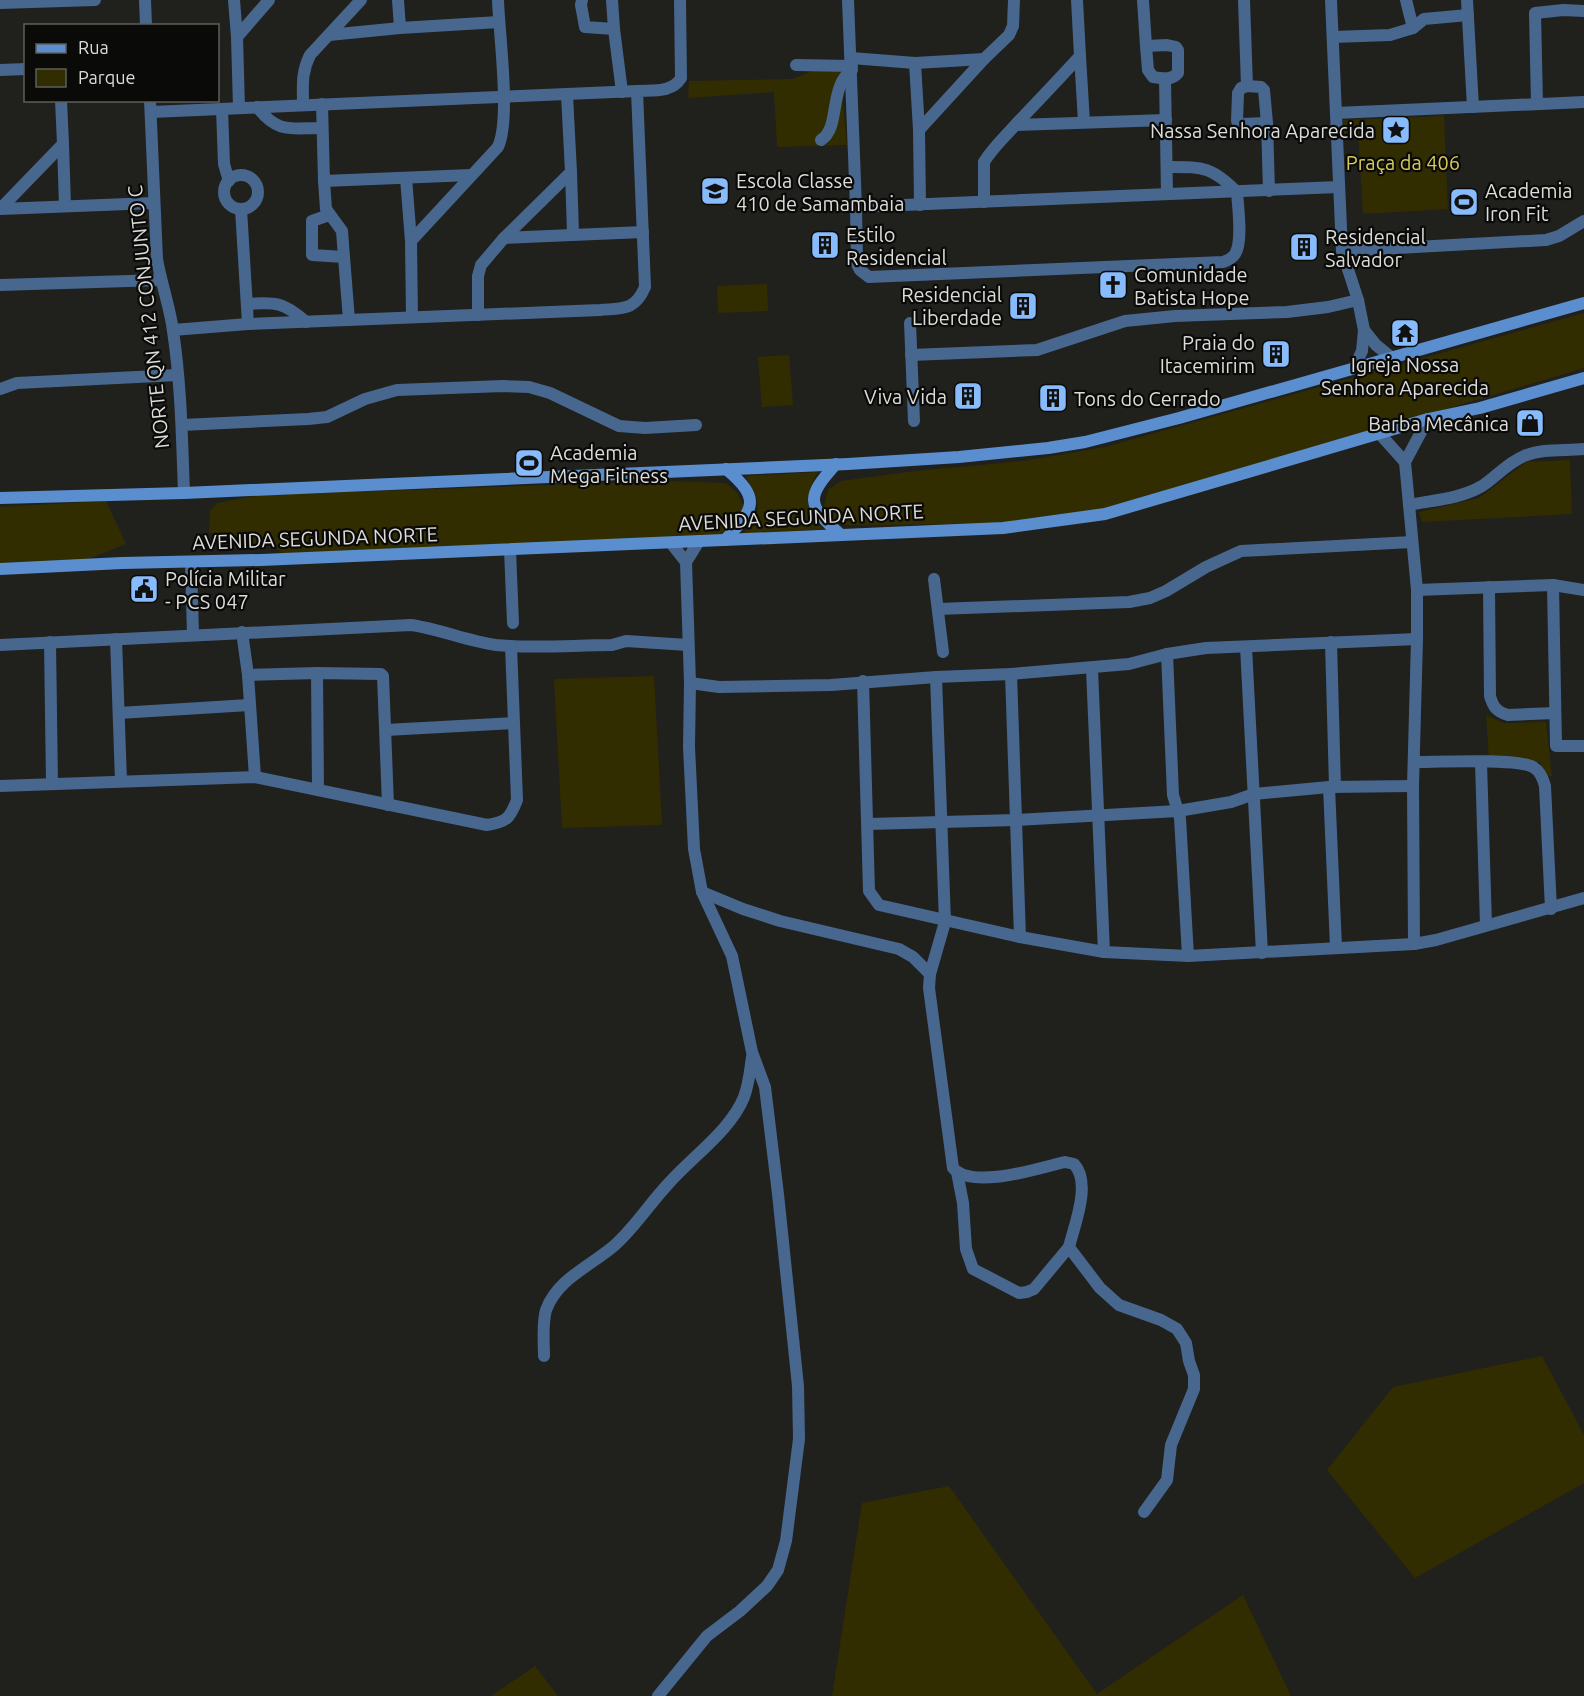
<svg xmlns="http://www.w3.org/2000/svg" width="1584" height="1696" font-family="Ubuntu,sans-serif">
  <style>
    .green { fill: #322d00 }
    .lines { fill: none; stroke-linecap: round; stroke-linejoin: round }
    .minor { stroke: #47678e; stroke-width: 12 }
    .tertiary { stroke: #47678e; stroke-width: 12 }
    .secondary { stroke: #5b8ece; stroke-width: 12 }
    .labels { text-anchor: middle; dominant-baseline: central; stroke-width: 4.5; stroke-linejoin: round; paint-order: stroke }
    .poi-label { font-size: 20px; fill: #dddcda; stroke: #0a0a08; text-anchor: start }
    .park-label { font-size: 20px; fill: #d7ca5b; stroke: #0a0a08 }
    .street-label { font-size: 20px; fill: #dddcda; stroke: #0a0a08 }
  </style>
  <rect width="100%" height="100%" fill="#20201d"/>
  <g class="green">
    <polygon points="816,69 840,71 847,145 777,147 774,92 688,98 689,81 793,79"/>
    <polygon points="1444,116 1448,209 1363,214 1358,133 1343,133 1343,120"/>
    <polygon points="767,284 768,311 718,313 717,286"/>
    <polygon points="1584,313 1584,368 1104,511 1002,524 844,525 832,519 824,506 828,490 841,481 915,471 1023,461 1105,447"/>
    <polygon points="789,355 793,405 762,407 758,357"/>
    <polygon points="1570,460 1572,514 1422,522 1419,512 1479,498 1526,462"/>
    <path d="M818,472C805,496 803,509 823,529L743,534C764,513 761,499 745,476Z"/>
    <polygon points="666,481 726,483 738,494 744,508 724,536 286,556 272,545 244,544 209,532 210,511 217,503 260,495"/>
    <polygon points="106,501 126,544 86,560 0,563 0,507"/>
    <polygon points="654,676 662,825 562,828 554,679"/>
    <polygon points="1486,715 1503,723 1546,722 1552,776 1547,776 1540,762 1489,759"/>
    <polygon points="1542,1356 1584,1435 1584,1483 1415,1578 1327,1470 1393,1387"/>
    <polygon points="949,1486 1097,1694 1243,1595 1291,1696 832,1696 862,1503"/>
    <polygon points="535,1666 558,1696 491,1696"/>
  </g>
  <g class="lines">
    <g class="minor">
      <polyline points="234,0 237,37"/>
      <polyline points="398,0 400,28"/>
      <polyline points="582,0 581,5 585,27 614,29 612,0"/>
      <polyline points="848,0 856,207 1339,187"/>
      <polyline points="1143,0 1146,46"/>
      <polyline points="1244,0 1247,86"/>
      <polyline points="1406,0 1413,28"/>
      <polyline points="1467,0 1473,107"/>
      <polyline points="0,3 95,0"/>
      <polyline points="614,29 622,92"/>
      <polyline points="329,35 400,28 499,22"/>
      <polyline points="1333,37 1390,35 1413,28 1424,19 1468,15"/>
      <path d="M1167,45L1176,47L1178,50V73C1171,81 1162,78 1153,77L1148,70L1146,46Z"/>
      <polyline points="1080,56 1084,122"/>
      <polyline points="851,58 915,63 984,59"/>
      <polyline points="915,63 919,130"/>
      <polyline points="796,65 852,66"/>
      <polyline points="0,70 26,69"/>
      <polyline points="1165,79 1167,194"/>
      <polygon points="1247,86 1261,87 1264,90 1267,123 1241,124 1237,121 1238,93 1241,88"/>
      <polyline points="322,104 324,181 471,175"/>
      <polyline points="1537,104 1535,13 1563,10 1584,11"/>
      <path d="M303,105C303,86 301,73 310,55L361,0"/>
      <path d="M257,107C278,134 290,128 322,128"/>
      <polyline points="239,108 237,37 269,0"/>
      <polyline points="222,109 224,164 229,181"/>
      <polyline points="151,112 637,91"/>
      <polyline points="1336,113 1584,102"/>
      <polyline points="1267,123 1269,191"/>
      <polyline points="1016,125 1166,120"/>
      <path d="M821,140C841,128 828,87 852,70"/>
      <polyline points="63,144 65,206"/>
      <polyline points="571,172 573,234"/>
      <circle cx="241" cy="192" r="17"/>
      <polyline points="406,178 411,241"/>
      <polyline points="324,181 326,209 342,231 344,257 312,255 312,221 329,215"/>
      <path d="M984,202V162C994,146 1006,136 1018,122C1039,100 1060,78 1080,56L1077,0"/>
      <polyline points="920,205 919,130 984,59 1009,35 1013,26 1014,0"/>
      <path d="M856,207L857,264L860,270L869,277L1223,262C1228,260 1232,259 1235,254C1243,242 1238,208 1237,192C1211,166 1203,167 1167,167"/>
      <polyline points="0,209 153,203"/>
      <polyline points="0,209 63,144 61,100"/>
      <polyline points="241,209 248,324"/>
      <polyline points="504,238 643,232"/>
      <polyline points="1342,251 1546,240 1559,236 1584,221"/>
      <polyline points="344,257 349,320"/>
      <polyline points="0,285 161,280"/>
      <path d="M247,304C276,302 284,302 306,322"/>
      <polyline points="478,315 478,276 481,265 504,238 571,172 567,95"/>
      <path d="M412,317L411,241L498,147C511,119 499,34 498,0"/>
      <polyline points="910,323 914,421"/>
      <path d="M173,330L248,324L600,310C622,308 635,311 645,287L637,91C653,90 672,93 681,78L680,0"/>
      <polyline points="911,355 1037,350 1125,321 1175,316 1287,312 1328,307 1358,300"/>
      <polyline points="0,389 17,383 177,375"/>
      <polyline points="182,425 308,419 327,417 365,399 397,390 503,386 529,387 550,393 619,426 645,428 696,425"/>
      <polyline points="1379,433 1405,462"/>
      <path d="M1409,505C1433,500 1460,499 1482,486C1496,477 1507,463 1524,456C1543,448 1564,451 1584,449"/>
      <polyline points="671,543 686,562"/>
      <polyline points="510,550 513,623"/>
      <polyline points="191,563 193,635"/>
      <polyline points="934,579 943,652"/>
      <polyline points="1553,585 1556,746 1584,746"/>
      <path d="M1489,587L1490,696C1493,707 1497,712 1508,715L1555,713"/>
      <polyline points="1417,590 1553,585 1584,590"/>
      <polyline points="938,609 1129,602 1150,598 1166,591 1206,567 1241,551 1412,542"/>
      <polyline points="242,632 248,675 255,777"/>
      <polyline points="116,639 121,781"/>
      <polyline points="50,642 52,784"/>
      <polyline points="1331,642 1335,787"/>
      <path d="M0,645L411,625C440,629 467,641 496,645C534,649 574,645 612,645L626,641L688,645"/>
      <polyline points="1246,647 1262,953"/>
      <polyline points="1167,654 1173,795 1180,818 1188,956"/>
      <polyline points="1092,669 1104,952"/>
      <polyline points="317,673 318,790"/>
      <polyline points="1011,674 1020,937"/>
      <polyline points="248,675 317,673 381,674 383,676 388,805"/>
      <path d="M936,677L945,922L930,974L929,988L953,1168C973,1190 1039,1168 1065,1162L1074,1164C1092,1183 1074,1226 1069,1247L1071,1250L1100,1288L1119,1305L1161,1320L1177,1329L1186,1343L1189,1361L1194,1375V1389L1171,1445L1167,1480L1144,1512"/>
      <polyline points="863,681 869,891 879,905 1020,937 1104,952 1188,956 1414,944 1436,940 1584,898"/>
      <polyline points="690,683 719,687 831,685 936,677 1011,674 1129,664 1167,654 1206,648 1417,639 1417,590 1405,462 1428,419"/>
      <polyline points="119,713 249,705"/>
      <polyline points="386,730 513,723"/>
      <path d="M1414,762C1437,762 1517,758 1533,767C1540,771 1543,778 1545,786L1551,909"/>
      <polyline points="1481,762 1486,925"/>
      <path d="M0,786L255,777L487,825C507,822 510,818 517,800L511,646"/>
      <polyline points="1329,787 1336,947"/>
      <polyline points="868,824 1016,820 1178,811 1231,802 1254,794 1329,787 1413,786"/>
      <polyline points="702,892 743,909 780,921 899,949 913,957 930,974"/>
      <polyline points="1414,944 1413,786 1417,639"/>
      <polyline points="957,1172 963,1203 966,1249 973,1269 1019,1293 1027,1292 1034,1289 1069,1247"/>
      <path d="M544,1356C544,1342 542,1324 546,1310C558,1278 591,1266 615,1245C636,1226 650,1203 669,1183C692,1157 731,1130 744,1097C749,1084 750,1070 752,1057"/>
      <polyline points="658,1696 707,1636 740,1611 767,1586 778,1570 786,1541 799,1439 798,1386 778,1194 765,1087 752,1052 732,956 702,892 694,849 689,747 690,683 686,562 699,541"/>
    </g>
    <g class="tertiary">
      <polyline points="145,0 146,26"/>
      <polyline points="1331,0 1342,251 1358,300 1364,330 1362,351 1354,368"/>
      <path d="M150,100L157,259C161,283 170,307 173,331C181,384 182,439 184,493"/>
      <polyline points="1364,330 1376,345 1392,358"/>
    </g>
    <g class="secondary">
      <path d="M836,464C806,497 806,505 840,534"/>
      <polyline points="0,498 184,493 848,464 959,457 1048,448 1085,442 1179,418 1584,303"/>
      <path d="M725,540C754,509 762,499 726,469"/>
      <polyline points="0,569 122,563 261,560 1003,528 1105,514 1428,419 1480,408 1584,378"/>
    </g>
  </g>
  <defs>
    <g id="sight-square" transform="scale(1.5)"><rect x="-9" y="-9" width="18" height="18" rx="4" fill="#87bbfb" stroke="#0a0a08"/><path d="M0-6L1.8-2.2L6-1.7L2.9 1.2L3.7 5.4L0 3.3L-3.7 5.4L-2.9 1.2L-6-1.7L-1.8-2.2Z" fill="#111"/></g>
    <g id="school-square" transform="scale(1.5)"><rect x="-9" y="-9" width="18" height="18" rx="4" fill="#87bbfb" stroke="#0a0a08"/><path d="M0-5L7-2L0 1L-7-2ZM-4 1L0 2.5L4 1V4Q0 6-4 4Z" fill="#111"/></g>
    <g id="stadium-square" transform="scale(1.5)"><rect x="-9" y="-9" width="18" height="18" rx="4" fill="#87bbfb" stroke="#0a0a08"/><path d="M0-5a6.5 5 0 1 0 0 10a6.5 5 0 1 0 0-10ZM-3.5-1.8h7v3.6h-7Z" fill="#111"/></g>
    <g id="building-square" transform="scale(1.5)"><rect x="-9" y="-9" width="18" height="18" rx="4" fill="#87bbfb" stroke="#0a0a08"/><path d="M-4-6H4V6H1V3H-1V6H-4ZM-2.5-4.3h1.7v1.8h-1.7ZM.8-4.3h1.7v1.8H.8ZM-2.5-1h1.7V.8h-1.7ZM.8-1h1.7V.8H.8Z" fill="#111"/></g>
    <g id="church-square" transform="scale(1.5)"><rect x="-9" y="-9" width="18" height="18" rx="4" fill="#87bbfb" stroke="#0a0a08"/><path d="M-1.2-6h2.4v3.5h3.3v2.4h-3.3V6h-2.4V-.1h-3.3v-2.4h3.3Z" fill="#111"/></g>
    <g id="temple-square" transform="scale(1.5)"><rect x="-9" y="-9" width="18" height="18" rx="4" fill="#87bbfb" stroke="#0a0a08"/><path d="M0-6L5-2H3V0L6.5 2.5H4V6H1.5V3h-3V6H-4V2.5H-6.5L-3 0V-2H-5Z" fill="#111"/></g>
    <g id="shop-square" transform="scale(1.5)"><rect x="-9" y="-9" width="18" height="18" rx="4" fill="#87bbfb" stroke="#0a0a08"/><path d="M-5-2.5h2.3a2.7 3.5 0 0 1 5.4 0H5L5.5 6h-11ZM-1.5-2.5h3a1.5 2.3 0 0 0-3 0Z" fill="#111"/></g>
    <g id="civic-square" transform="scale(1.5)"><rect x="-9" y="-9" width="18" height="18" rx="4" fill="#87bbfb" stroke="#0a0a08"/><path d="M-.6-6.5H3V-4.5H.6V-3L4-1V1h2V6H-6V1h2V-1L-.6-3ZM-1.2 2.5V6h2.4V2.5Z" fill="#111"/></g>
  </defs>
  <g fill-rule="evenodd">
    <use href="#sight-square" x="1396" y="130"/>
    <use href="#school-square" x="715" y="191"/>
    <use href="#stadium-square" x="1464" y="202"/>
    <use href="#building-square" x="825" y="245"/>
    <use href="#building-square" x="1304" y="247"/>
    <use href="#church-square" x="1113" y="285"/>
    <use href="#building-square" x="1023" y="306"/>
    <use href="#temple-square" x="1405" y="333"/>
    <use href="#building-square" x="1276" y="354"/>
    <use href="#building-square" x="968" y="396"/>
    <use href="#building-square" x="1053" y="398"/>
    <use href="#shop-square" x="1530" y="423"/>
    <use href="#stadium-square" x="529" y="463"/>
    <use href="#civic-square" x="144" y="589"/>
  </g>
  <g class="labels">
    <g class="poi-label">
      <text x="1375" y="130" text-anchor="end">Nassa Senhora Aparecida</text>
      <text x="736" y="180">Escola Classe<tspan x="736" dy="23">410 de Samambaia</tspan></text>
      <text x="1485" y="190">Academia<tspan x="1485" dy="23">Iron Fit</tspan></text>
      <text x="846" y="234">Estilo<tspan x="846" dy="23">Residencial</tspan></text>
      <text x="1325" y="236">Residencial<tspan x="1325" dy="23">Salvador</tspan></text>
      <text x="1134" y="274">Comunidade<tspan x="1134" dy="23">Batista Hope</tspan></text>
      <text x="1002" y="294" text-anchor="end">Residencial<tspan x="1002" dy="23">Liberdade</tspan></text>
      <text x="1255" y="342" text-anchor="end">Praia do<tspan x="1255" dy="23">Itacemirim</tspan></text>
      <text x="1405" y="364" text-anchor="middle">Igreja Nossa<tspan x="1405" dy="23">Senhora Aparecida</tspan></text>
      <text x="947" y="396" text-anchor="end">Viva Vida</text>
      <text x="1074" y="398">Tons do Cerrado</text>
      <text x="1509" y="423" text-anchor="end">Barba Mecânica</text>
      <text x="550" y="452">Academia<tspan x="550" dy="23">Mega Fitness</tspan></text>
      <text x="165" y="578">Polícia Militar<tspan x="165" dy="23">- PCS 047</tspan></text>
    </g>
    <g class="park-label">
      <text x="1403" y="162">Praça da 406</text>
    </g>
    <g class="street-label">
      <text transform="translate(148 317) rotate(-96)">NORTE QN 412 CONJUNTO C</text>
      <text transform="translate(801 517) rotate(-3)">AVENIDA SEGUNDA NORTE</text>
      <text transform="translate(315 538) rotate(-2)">AVENIDA SEGUNDA NORTE</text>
    </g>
  </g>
  <rect x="24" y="24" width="195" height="78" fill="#0a0a08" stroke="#5e5e5c" stroke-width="1.5"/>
  <rect x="36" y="44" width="30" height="9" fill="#5b8ece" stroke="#5e5e5c" stroke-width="1.5"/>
  <text x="78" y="54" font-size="18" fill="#dddcda">Rua</text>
  <rect x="36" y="69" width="30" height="18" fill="#322d00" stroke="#5e5e5c" stroke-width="1.5"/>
  <text x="78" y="84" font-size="18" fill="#dddcda">Parque</text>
</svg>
